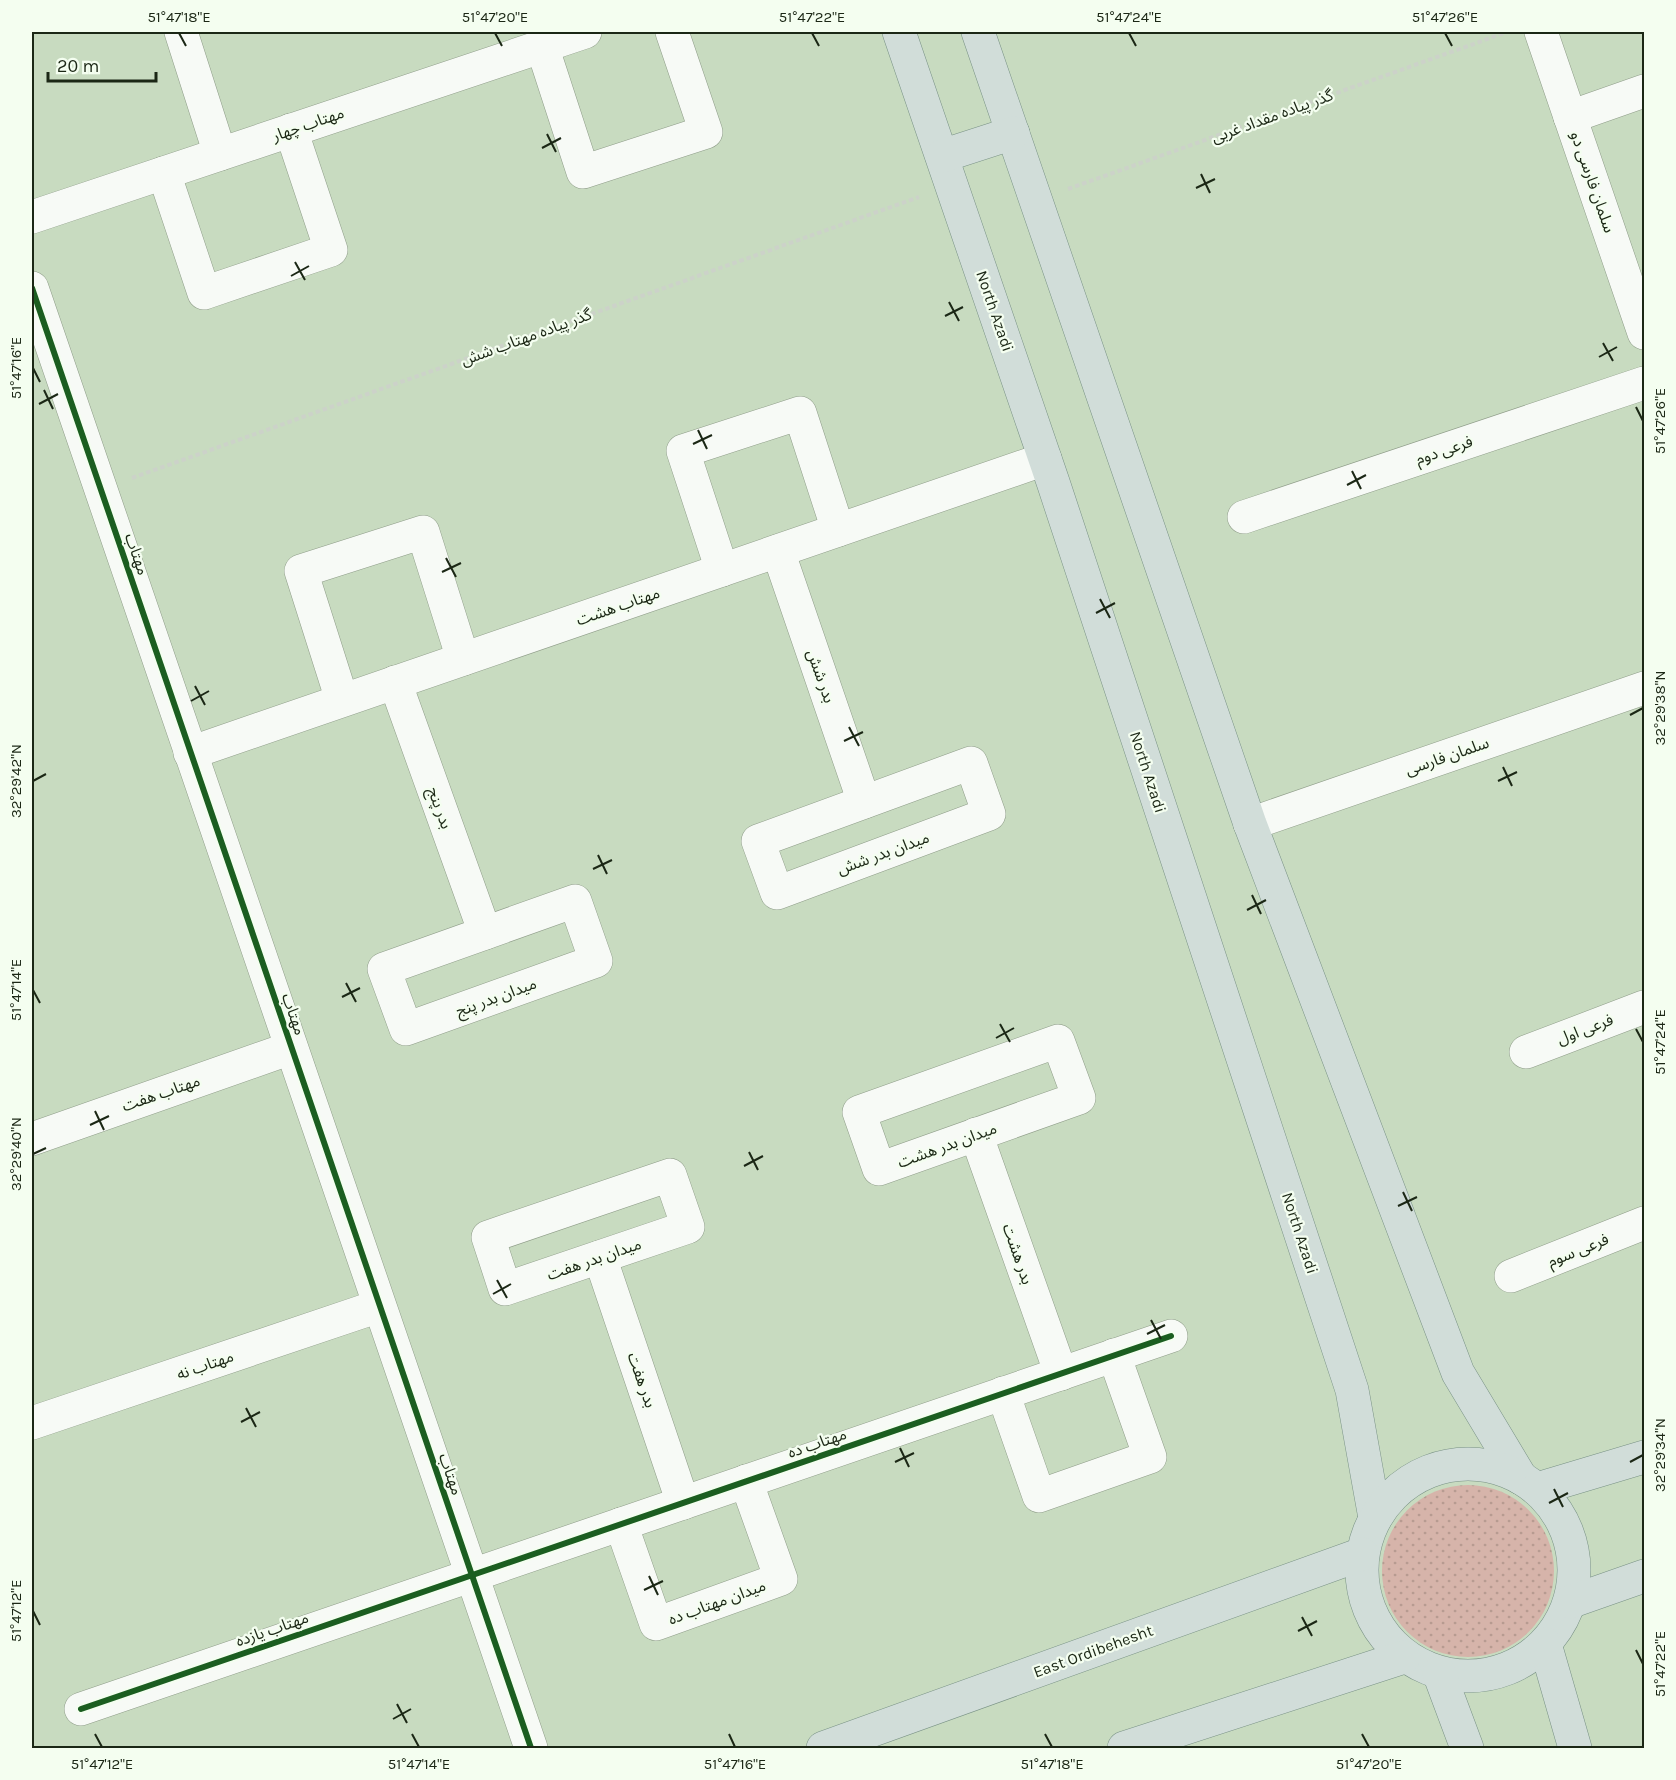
<svg xmlns="http://www.w3.org/2000/svg" width="1676" height="1780" font-family="Karla,'Noto Sans Arabic',sans-serif">
  <style>
    .grass { fill: url(#grass-dots) }
    .lines { fill: none; stroke-linecap: round; stroke-linejoin: round }
    .minor-casing { stroke: #8f9d89; stroke-width: 34 }
    .major-casing { stroke: #799285; stroke-width: 34 }
    .path { stroke: #ccd2c9; stroke-width: 4; stroke-dasharray: 4.5 3; stroke-linecap: butt }
    .minor { stroke: #f7faf6; stroke-width: 33 }
    .major { stroke: #d1ddd9; stroke-width: 33 }
    .cycleway-casing { stroke: #f4fef0; stroke-width: 10 }
    .cycleway { stroke: #1b5e20; stroke-width: 6 }
    .ticks { fill: none; stroke: #1b2715; stroke-width: 2 }
    .labels { text-anchor: middle; dominant-baseline: central; stroke-width: 4.5; stroke-linejoin: round; paint-order: stroke }
    .street-label { font-size: 16px; fill: #1b2715; stroke: #f4fef0 }
    .neatline { fill: none; stroke: #1b2715; stroke-width: 2 }
    .ticks-label { font-size: 15px; text-anchor: middle; fill: #1b2715 }
  </style>
  <defs>
    <pattern id="grass-dots" width="8" height="8" patternUnits="userSpaceOnUse" patternTransform="scale(1.5)"><rect width="8" height="8" fill="#d6b4aa"/><path d="M2 2h.1M6 6h.1" fill="none" stroke="#b79b91" stroke-width="1.8" stroke-linecap="round"/></pattern>
  </defs>
  <rect width="100%" height="100%" fill="#c8dbc0"/>
  <circle class="grass" cx="1468" cy="1571" r="86"/>
  <g class="lines">
    <g class="minor-casing">
      <g id="minor">
        <polyline points="181,32 220,154"/>
        <polyline points="1541,32 1644,333"/>
        <polyline points="542,46 583,172 706,132 672,32"/>
        <polyline points="1570,117 1644,91"/>
        <polyline points="164,173 204,293 331,250 291,130"/>
        <polyline points="32,217 585,32"/>
        <polyline points="32,288 531,1748"/>
        <polyline points="1244,517 1644,383"/>
        <polyline points="778,551 864,802"/>
        <polyline points="722,570 683,451 800,413 838,530"/>
        <polyline points="395,682 485,933"/>
        <polyline points="342,700 301,571 423,532 463,659"/>
        <polyline points="190,753 1045,459"/>
        <polygon points="971,763 989,814 777,893 758,841"/>
        <polyline points="1250,824 1644,688"/>
        <polygon points="575,901 596,961 406,1029 384,969"/>
        <polygon points="1058,1041 1079,1098 879,1169 859,1112"/>
        <polyline points="1526,1052 1644,1007"/>
        <polyline points="976,1134 1061,1374"/>
        <polyline points="32,1139 291,1048"/>
        <polygon points="670,1175 688,1227 505,1289 488,1237"/>
        <polyline points="600,1257 683,1503"/>
        <polyline points="1511,1276 1644,1223"/>
        <polyline points="1003,1393 1039,1496 1150,1457 1114,1355"/>
        <polyline points="32,1423 379,1306"/>
        <polyline points="621,1524 656,1624 781,1579 746,1481"/>
        <polyline points="81,1709 1171,1336"/>
      </g>
    </g>
    <g class="major-casing">
      <g id="major">
        <polyline points="899,32 1053,482 1352,1390 1375,1518"/>
        <polyline points="978,32 1250,824 1458,1373 1521,1478"/>
        <polyline points="942,156 1013,133"/>
        <circle cx="1468" cy="1570" r="106"/>
        <polyline points="1537,1489 1644,1457"/>
        <polyline points="1570,1602 1644,1576"/>
        <polyline points="1545,1644 1575,1748"/>
        <polyline points="1439,1673 1467,1748"/>
        <polyline points="823,1748 1362,1554"/>
        <polyline points="1124,1748 1404,1657"/>
      </g>
    </g>
    <g class="path">
      <polyline points="1068,189 1507,32"/>
      <polyline points="132,478 919,197"/>
    </g>
    <use href="#minor" class="minor"/>
    <use href="#major" class="major"/>
    <g class="cycleway-casing">
      <g id="cycleway">
        <polyline points="32,288 531,1748"/>
        <polyline points="81,1709 1171,1336"/>
      </g>
    </g>
    <use href="#cycleway" class="cycleway"/>
  </g>
  <path class="ticks" d="M179,33L186,46M495,33L502,46M812,33L819,46M1129,33L1136,46M1445,33L1452,46M547,134L556,152M542,148L561,138M1201,174L1210,193M1196,188L1215,179M295,262L305,280M291,276L309,266M949,302L959,321M945,316L963,307M1603,343L1613,361M1599,357L1617,347M33,368L40,382M44,390L53,409M39,404L58,394M1636,407L1643,421M698,430L707,449M693,444L712,435M1352,471L1361,489M1347,485L1366,475M446,558L456,577M442,572L461,563M1100,599L1110,618M1096,613L1115,603M195,686L205,705M191,701L209,691M1630,715L1643,708M849,727L859,746M844,741L863,732M1503,767L1512,786M33,781L46,774M1498,781L1517,772M598,855L607,874M593,869L612,860M1252,895L1261,914M1247,910L1266,900M346,983L356,1002M33,990L40,1003M342,997L360,988M1000,1024L1010,1042M1636,1029L1643,1042M996,1038L1014,1028M95,1111L104,1130M90,1125L109,1116M749,1152L758,1170M33,1154L46,1148M744,1166L763,1156M1403,1192L1412,1211M1398,1206L1417,1197M497,1280L507,1298M493,1294L511,1284M1151,1320L1161,1339M1147,1334L1165,1325M246,1408L256,1427M241,1422L260,1412M900,1448L909,1467M895,1462L914,1453M1630,1462L1643,1455M1554,1489L1563,1507M1549,1503L1568,1493M649,1576L658,1595M644,1590L663,1581M33,1611L40,1625M1302,1617L1312,1636M1298,1631L1317,1621M1636,1650L1643,1664M397,1704L407,1723M393,1719L411,1709M95,1734L102,1747M412,1734L419,1747M729,1734L735,1747M1045,1734L1052,1747M1362,1734L1369,1747"/>
  <g class="labels">
    <g class="street-label">
      <text transform="translate(1272 116) rotate(-20)">گذر پیاده مقداد غربی</text>
      <text transform="translate(308 124) rotate(-19)">مهتاب چهار</text>
      <text transform="translate(1593 182) rotate(71)">سلمان فارسی دو</text>
      <text transform="translate(995 311) rotate(71)">North Azadi</text>
      <text transform="translate(526 337) rotate(-20)">گذر پیاده مهتاب شش</text>
      <text transform="translate(1444 450) rotate(-19)">فرعی دوم</text>
      <text transform="translate(137 554) rotate(71)">مهتاب</text>
      <text transform="translate(618 606) rotate(-19)">مهتاب هشت</text>
      <text transform="translate(821 676) rotate(71)">بدر شش</text>
      <text transform="translate(1447 756) rotate(-19)">سلمان فارسی</text>
      <text transform="translate(1148 772) rotate(72)">North Azadi</text>
      <text transform="translate(440 808) rotate(70)">بدر پنج</text>
      <text transform="translate(883 853) rotate(-20)">میدان بدر شش</text>
      <text transform="translate(496 997) rotate(-20)">میدان بدر پنج</text>
      <text transform="translate(294 1014) rotate(71)">مهتاب</text>
      <text transform="translate(1585 1029) rotate(-21)">فرعی اول</text>
      <text transform="translate(161 1093) rotate(-19)">مهتاب هفت</text>
      <text transform="translate(947 1145) rotate(-20)">میدان بدر هشت</text>
      <text transform="translate(1300 1233) rotate(72)">North Azadi</text>
      <text transform="translate(1578 1250) rotate(-22)">فرعی سوم</text>
      <text transform="translate(1018 1254) rotate(71)">بدر هشت</text>
      <text transform="translate(594 1259) rotate(-19)">میدان بدر هفت</text>
      <text transform="translate(205 1365) rotate(-19)">مهتاب نه</text>
      <text transform="translate(642 1380) rotate(71)">بدر هفت</text>
      <text transform="translate(817 1443) rotate(-19)">مهتاب ده</text>
      <text transform="translate(451 1474) rotate(71)">مهتاب</text>
      <text transform="translate(717 1602) rotate(-20)">میدان مهتاب ده</text>
      <text transform="translate(272 1629) rotate(-19)">مهتاب یازده</text>
      <text transform="translate(1093 1651) rotate(-20)">East Ordibehesht</text>
    </g>
  </g>
  <rect width="1676" height="1780" fill="none" stroke="#f4fef0" stroke-width="66"/>
  <path d="M48 72v9h108v-9" fill="none" stroke="#1b2715" stroke-width="3"/>
  <text x="57" y="72" font-size="18" fill="#1b2715" stroke="#f4fef0" stroke-width="4.5" paint-order="stroke">20 m</text>
  <rect x="33" y="33" width="1610" height="1714" class="neatline"/>
  <g class="ticks-label">
    <text x="179" y="22">51°47'18"E</text>
    <text x="495" y="22">51°47'20"E</text>
    <text x="812" y="22">51°47'22"E</text>
    <text x="1129" y="22">51°47'24"E</text>
    <text x="1445" y="22">51°47'26"E</text>
    <text transform="translate(16 368) rotate(-90)" y="5">51°47'16"E</text>
    <text transform="translate(1660 421) rotate(-90)" y="5">51°47'26"E</text>
    <text transform="translate(1660 708) rotate(-90)" y="5">32°29'38"N</text>
    <text transform="translate(16 781) rotate(-90)" y="5">32°29'42"N</text>
    <text transform="translate(16 990) rotate(-90)" y="5">51°47'14"E</text>
    <text transform="translate(1660 1042) rotate(-90)" y="5">51°47'24"E</text>
    <text transform="translate(16 1154) rotate(-90)" y="5">32°29'40"N</text>
    <text transform="translate(1660 1455) rotate(-90)" y="5">32°29'34"N</text>
    <text transform="translate(16 1611) rotate(-90)" y="5">51°47'12"E</text>
    <text transform="translate(1660 1664) rotate(-90)" y="5">51°47'22"E</text>
    <text x="102" y="1769">51°47'12"E</text>
    <text x="419" y="1769">51°47'14"E</text>
    <text x="735" y="1769">51°47'16"E</text>
    <text x="1052" y="1769">51°47'18"E</text>
    <text x="1369" y="1769">51°47'20"E</text>
  </g>
</svg>
